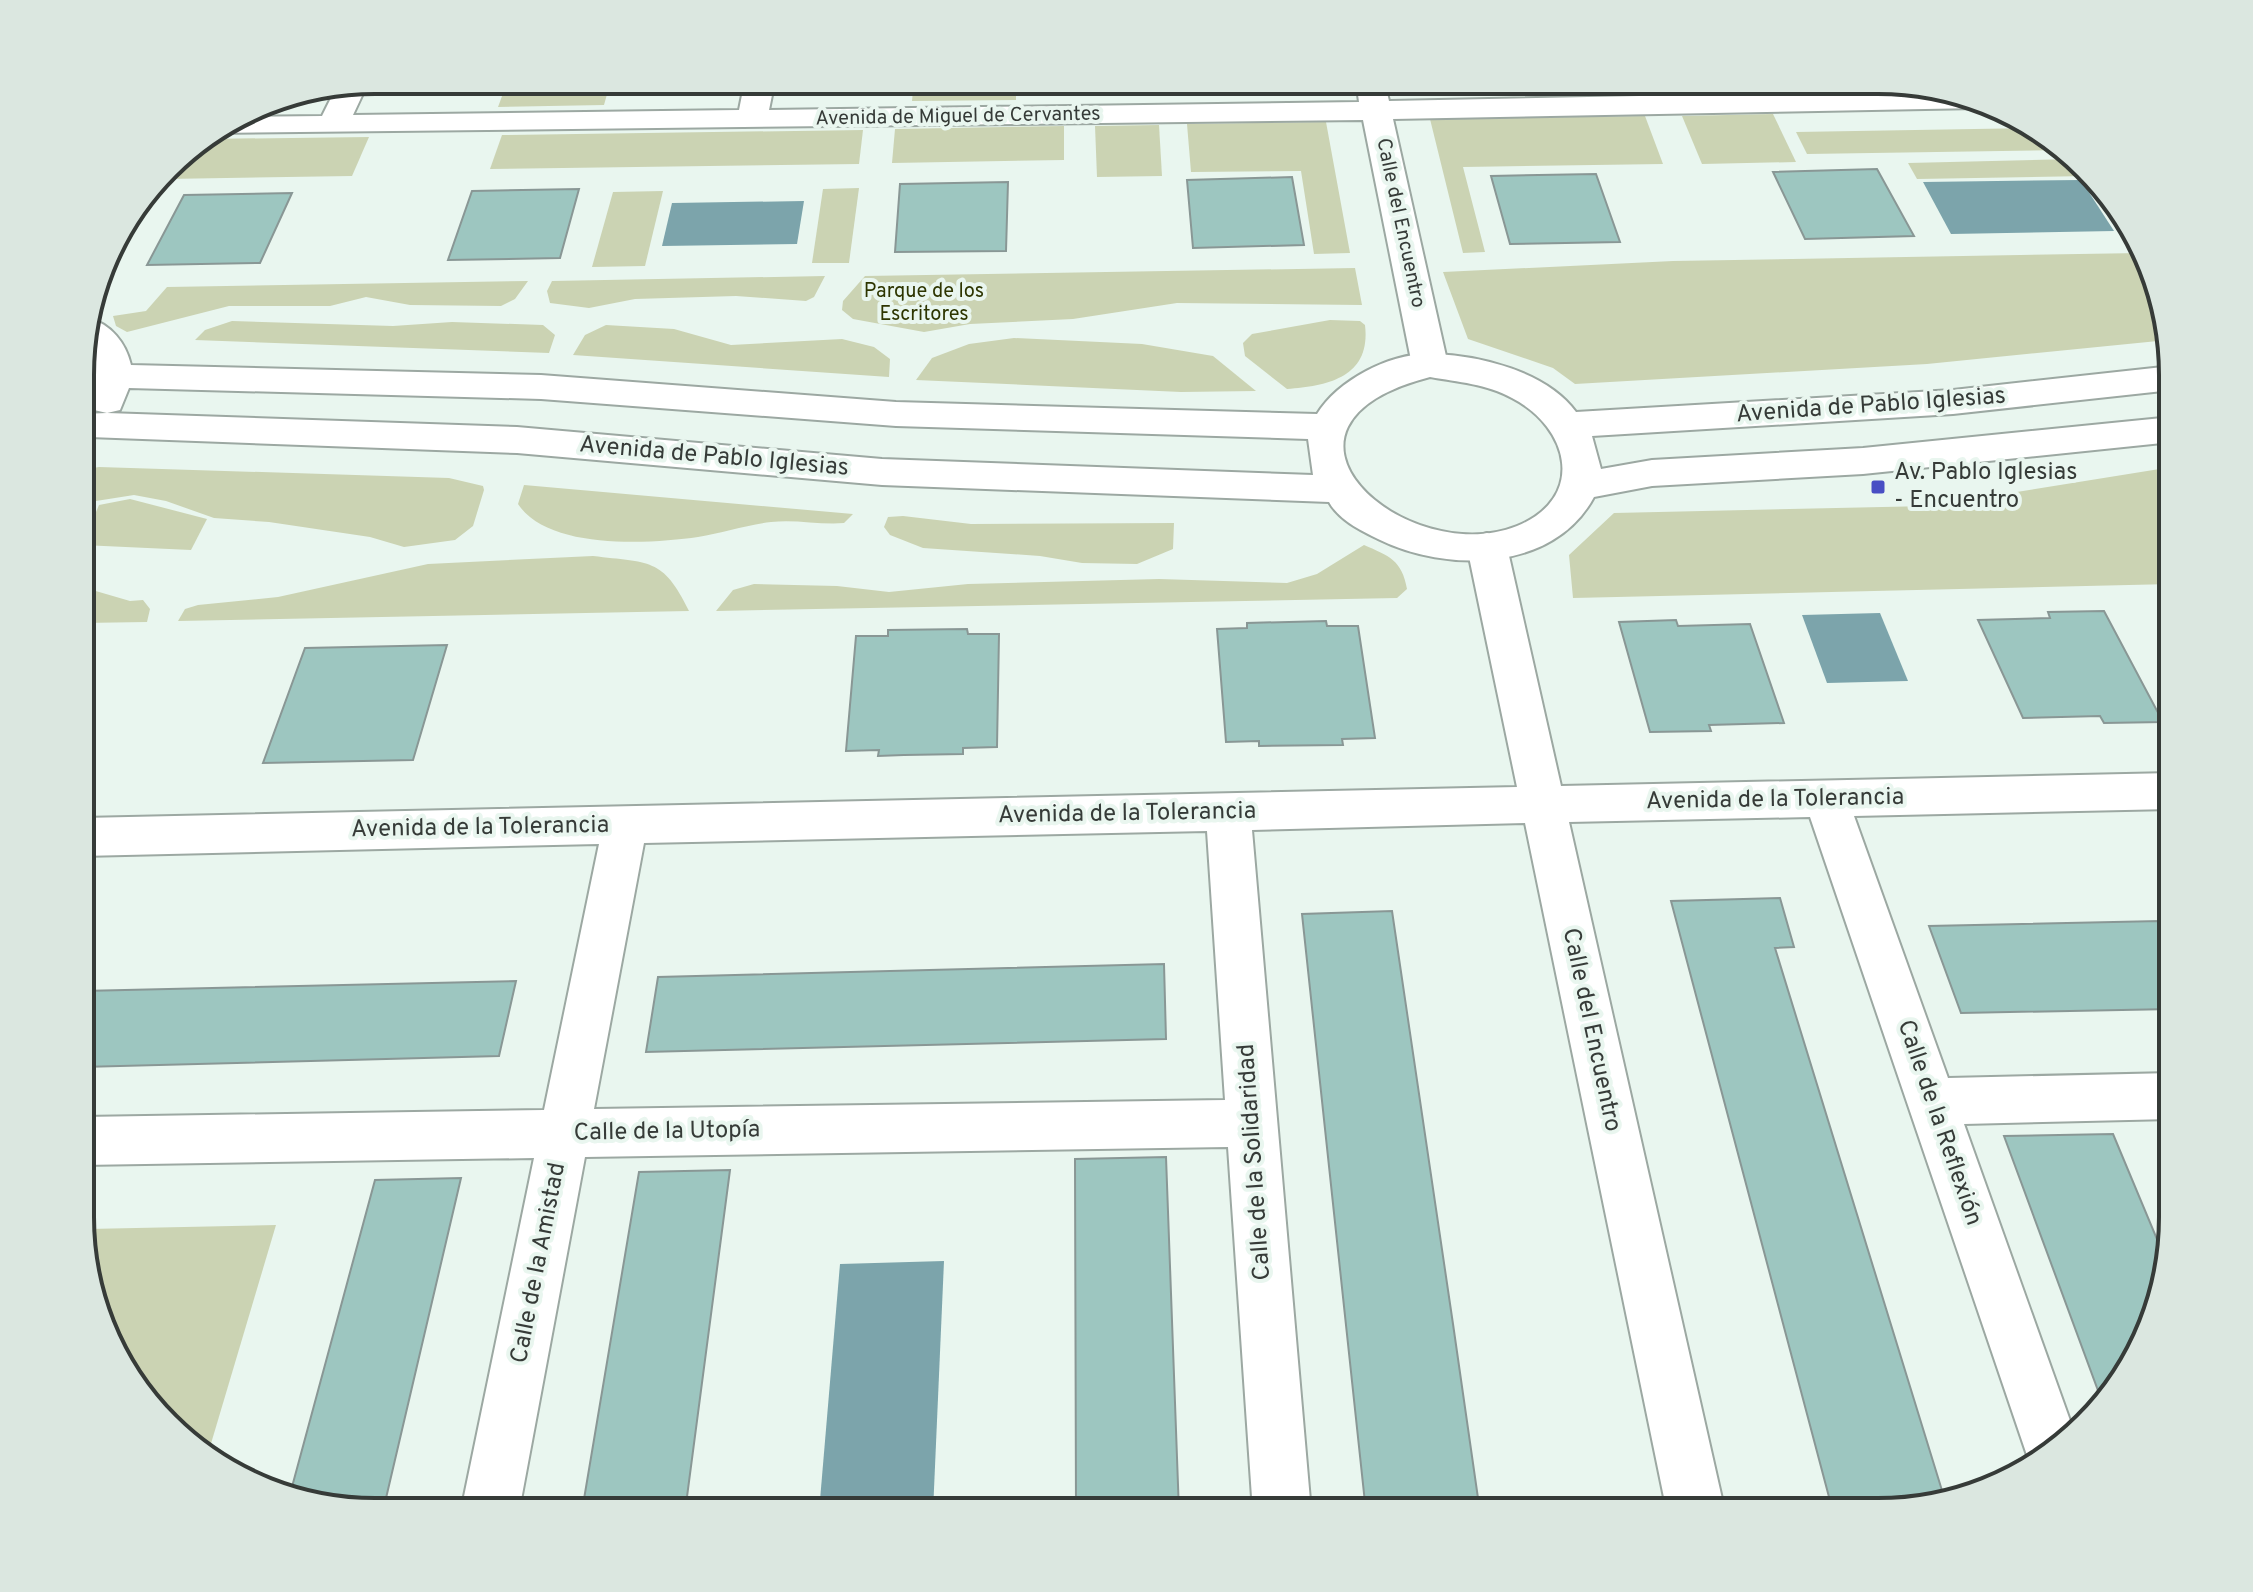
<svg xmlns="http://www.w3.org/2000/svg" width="2253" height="1592" font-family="Overpass,sans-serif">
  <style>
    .green { fill: #cbd3b3 }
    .water { fill: #7ca4ab }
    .building { fill: #9dc6c0; stroke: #899795; stroke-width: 2 }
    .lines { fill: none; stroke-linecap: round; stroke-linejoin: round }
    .minor-casing { stroke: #9ca8a2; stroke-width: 4 }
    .secondary-casing { stroke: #9ca8a2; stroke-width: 4 }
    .minor { fill: #fff; fill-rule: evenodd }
    .secondary { fill: #fff; fill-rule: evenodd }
    .poi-dot { fill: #494ec4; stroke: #e9f6ef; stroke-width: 3 }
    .labels { text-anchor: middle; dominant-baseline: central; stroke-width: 8; stroke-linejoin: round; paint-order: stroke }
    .far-street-label { font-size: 20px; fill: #363b38; stroke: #e9f6ef }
    .far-park-label { font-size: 20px; fill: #2d3500; stroke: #e9f6ef }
    .street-label { font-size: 24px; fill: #363b38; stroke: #e9f6ef }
    .poi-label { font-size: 24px; fill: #363b38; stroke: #e9f6ef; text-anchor: start }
    .rim { fill: none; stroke: #363b38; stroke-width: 4 }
  </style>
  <rect width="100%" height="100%" fill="#e9f6ef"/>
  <g class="green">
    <polygon points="508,80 611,80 604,105 498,107"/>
    <polygon points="914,80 1016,80 1016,100 912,101"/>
    <polygon points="1773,114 1796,162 1702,164 1682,116"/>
    <polygon points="1645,116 1663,164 1463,167 1485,252 1463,253 1430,119"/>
    <polygon points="1326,122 1350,253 1314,254 1301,171 1191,172 1187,124"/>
    <polygon points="1159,125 1162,176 1097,177 1095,126"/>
    <polygon points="1064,126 1064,160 892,163 895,129"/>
    <polygon points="2034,128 2057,141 2066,150 1807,154 1796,132"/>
    <polygon points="863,130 859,164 490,169 502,135"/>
    <polygon points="369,137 352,176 166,179 180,153 203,139"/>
    <polygon points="2074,159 2088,176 1917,179 1908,163"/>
    <polygon points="859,188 849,263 812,263 823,189"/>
    <polygon points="663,191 645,266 592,267 613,192"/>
    <polygon points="2141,253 2168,340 1927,364 1575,384 1553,368 1468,339 1443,272 1673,261"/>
    <polygon points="1355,268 1362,305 1177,303 1073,319 970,324 924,332 853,319 842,310 843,301 865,276"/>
    <polygon points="825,276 814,297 806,301 736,296 635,299 589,308 550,303 547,291 552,281"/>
    <polygon points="528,281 515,299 501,306 410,305 366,297 330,306 229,306 127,332 116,326 113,316 146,311 167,287"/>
    <path d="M1330,320L1360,321L1365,325C1371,376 1330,386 1287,389L1245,356L1243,343L1252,334Z"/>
    <polygon points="232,321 393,326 452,322 543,325 555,335 549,353 195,340 205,330"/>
    <polygon points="606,325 674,329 731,345 842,339 874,347 890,359 889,377 573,355 585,335"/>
    <polygon points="1014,338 1142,344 1213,356 1256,391 1181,392 916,380 932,358 969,344"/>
    <polygon points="99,467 449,478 483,486 484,490 473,526 455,540 404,547 370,537 269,522 214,518 166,501 134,495 96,501 82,508 82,470"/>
    <polygon points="2172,467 2172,584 1573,598 1569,555 1614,513 1929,506"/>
    <path d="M524,485L853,514L844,523C820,525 795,519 771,522C746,525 722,533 698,537C649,544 548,550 518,504Z"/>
    <polygon points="130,499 207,519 191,550 82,545 99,505"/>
    <polygon points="903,516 971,524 1174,523 1173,549 1137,564 1082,563 1040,556 923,548 890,535 884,527 888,517"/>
    <path d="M1364,545C1389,556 1402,560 1407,589L1397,598L716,611L733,590L754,584L837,586L889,592L968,584L1159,579L1287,583L1317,574Z"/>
    <path d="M593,556C649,563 663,557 689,611L178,621L185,609L198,605L278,597L428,564Z"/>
    <polygon points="82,587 130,601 143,600 150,609 147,622 82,623"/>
    <polygon points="276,1225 207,1457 196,1451 119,1364 82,1255 88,1229"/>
  </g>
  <g class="water">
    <polygon points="2081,180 2114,231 1951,234 1923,182"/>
    <polygon points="804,201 797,244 662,246 672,203"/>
    <polygon points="1880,613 1908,681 1827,683 1802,615"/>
    <polygon points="944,1261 933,1512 819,1512 840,1264"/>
  </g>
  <g class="building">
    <polygon points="1877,169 1914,236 1805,239 1773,172"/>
    <polygon points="1596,174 1620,242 1510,244 1491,176"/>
    <polygon points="1292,177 1304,245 1193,248 1187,180"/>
    <polygon points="1008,182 1006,251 895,252 900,184"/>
    <polygon points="579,189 560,258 448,260 472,191"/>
    <polygon points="292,193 260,263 147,265 184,195"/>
    <polygon points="2104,611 2163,722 2104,723 2100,716 2023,718 1978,620 2050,618 2048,612"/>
    <polygon points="1676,620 1678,626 1750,624 1784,723 1709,725 1711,731 1650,732 1619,622"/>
    <polygon points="1326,621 1327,626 1358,626 1375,738 1342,739 1343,745 1259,746 1259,741 1226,742 1217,629 1247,628 1247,623"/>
    <polygon points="967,629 968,634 999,634 997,747 963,748 963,754 904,755 878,756 879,750 846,751 856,636 888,636 888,630"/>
    <polygon points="447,645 413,760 263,763 305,648"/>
    <polygon points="1780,898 1794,947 1775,948 1944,1497 1879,1512 1833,1512 1671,901"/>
    <polygon points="1392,911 1453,1324 1480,1512 1366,1512 1302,914"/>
    <polygon points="2160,921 2172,947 2172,1009 1961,1013 1929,926"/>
    <polygon points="1164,964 1166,1039 646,1052 658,977"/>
    <polygon points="516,981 499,1056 82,1067 82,991"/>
    <polygon points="2113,1134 2167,1263 2157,1312 2112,1396 2103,1404 2004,1136"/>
    <polygon points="1166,1157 1179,1512 1076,1512 1075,1159"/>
    <polygon points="730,1170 685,1512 582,1511 639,1172"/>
    <polygon points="461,1178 383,1511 356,1511 289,1498 375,1180"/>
  </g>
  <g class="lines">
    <g class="minor-casing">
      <g id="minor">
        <polygon points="745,80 775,80 769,110 1359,102 1356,80 1384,80 1389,101 1946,90 1973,96 1990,105 1979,108 1393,119 1448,365 1443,373 1430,377 1417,373 1412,365 1363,120 214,133 239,117 322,116 336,88 365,82 367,85 353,115 739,110"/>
        <path d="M1487,533L1501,537L1507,547L1561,786L2172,773V809L1854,816L1948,1078L2172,1073V1119L1964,1124L2073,1429L2030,1464L1810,817L1569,822L1725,1512H1667L1525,823L1252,830L1311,1512H1253L1228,1147L585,1157L519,1511H461L534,1158L82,1165V1117L544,1110L599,844L82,856V818L1517,787L1467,547L1473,537ZM1207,831L1225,1100L594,1109L644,843Z"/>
      </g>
    </g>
    <g class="secondary-casing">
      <path id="secondary" d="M88,318C111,324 126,343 131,365L541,375L896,402L1317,414C1338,380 1391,352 1432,354C1480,355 1547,372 1576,412L1953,390L2172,366V390L1953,414L1592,436L1601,469L1652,460L1863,448L2172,417V442L1863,474L1652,486L1594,497C1554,572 1446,573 1378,539C1360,530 1339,520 1329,502L882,485L517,453L89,437L82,436V414L107,413L94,410L89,401C96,379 102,361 82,344ZM1430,377C1458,382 1487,384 1512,398C1570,428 1586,498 1517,526C1406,570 1240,426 1430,377ZM129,388L541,399L896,426L1308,439L1313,475L882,459L517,427L107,413L120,410Z"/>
    </g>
    <use href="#minor" class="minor"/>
    <use href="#secondary" class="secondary"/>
  </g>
  <rect class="poi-dot" x="1870" y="479" width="16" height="16" rx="4"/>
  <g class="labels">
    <g class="far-street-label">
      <text transform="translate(958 117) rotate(-1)">Avenida de Miguel de Cervantes</text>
      <text transform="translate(1400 223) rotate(78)">Calle del Encuentro</text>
    </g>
    <g class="far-park-label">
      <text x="924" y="292">Parque de los<tspan x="924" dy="23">Escritores</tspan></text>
    </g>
    <g class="street-label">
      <text transform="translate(1871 406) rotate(-4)">Avenida de Pablo Iglesias</text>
      <text transform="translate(714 457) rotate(5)">Avenida de Pablo Iglesias</text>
      <text transform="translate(1775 800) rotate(-1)">Avenida de la Tolerancia</text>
      <text transform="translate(1127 814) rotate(-1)">Avenida de la Tolerancia</text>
      <text transform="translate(480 828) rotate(-1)">Avenida de la Tolerancia</text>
      <text transform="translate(1591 1030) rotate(78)">Calle del Encuentro</text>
      <text transform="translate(1939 1123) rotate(71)">Calle de la Reflexión</text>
      <text transform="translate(667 1132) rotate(-1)">Calle de la Utopía</text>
      <text transform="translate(1255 1162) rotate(-94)">Calle de la Solidaridad</text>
      <text transform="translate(539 1263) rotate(-79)">Calle de la Amistad</text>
    </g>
    <g class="poi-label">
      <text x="1894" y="473">Av. Pablo Iglesias<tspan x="1894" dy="28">- Encuentro</tspan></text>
    </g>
  </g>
  <path d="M0 0H2253V1592H0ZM375 94H1878A281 281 0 0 1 2159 375V1217A281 281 0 0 1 1878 1498H375A281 281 0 0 1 94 1217V375A281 281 0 0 1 375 94Z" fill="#dbe7e0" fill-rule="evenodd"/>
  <path class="rim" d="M375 94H1878A281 281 0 0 1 2159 375V1217A281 281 0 0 1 1878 1498H375A281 281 0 0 1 94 1217V375A281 281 0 0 1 375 94Z"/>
</svg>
